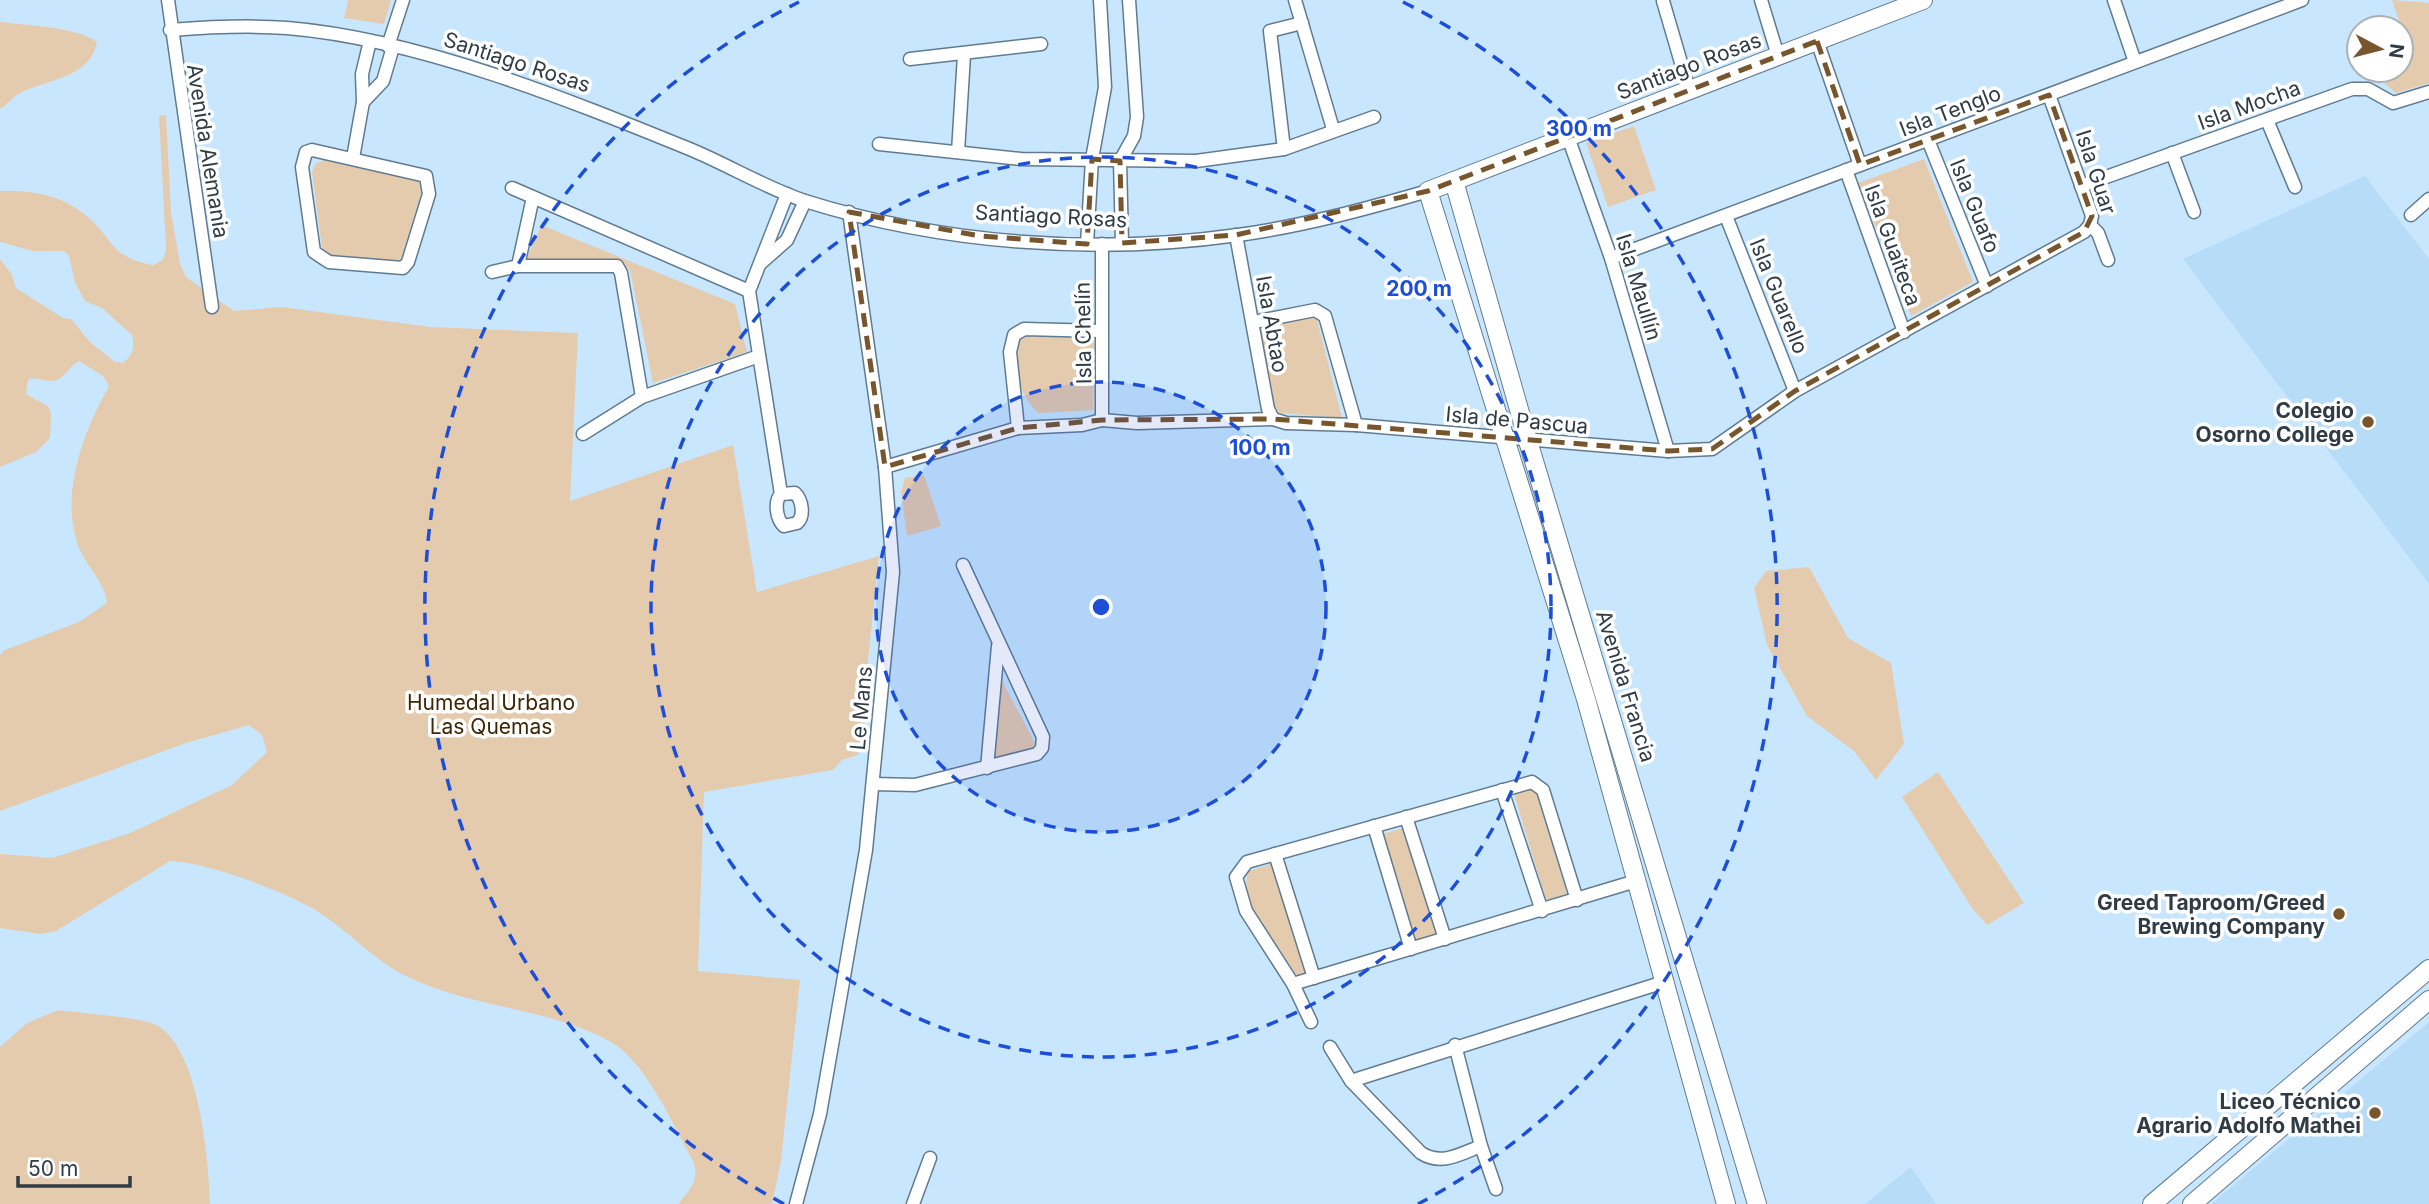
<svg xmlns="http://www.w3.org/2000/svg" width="2429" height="1204" font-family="Inter,sans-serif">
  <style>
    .built { fill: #b7dcf8 }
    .green { fill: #e5cbae }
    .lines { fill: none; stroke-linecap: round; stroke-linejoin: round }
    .street-casing { stroke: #607b90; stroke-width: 15 }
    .secondary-casing { stroke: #607b90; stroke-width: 20 }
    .street { stroke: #fff; stroke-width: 12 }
    .secondary { stroke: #fff; stroke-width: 18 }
    .marked { fill: none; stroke: #77562d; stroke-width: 5; stroke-dasharray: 14 9; stroke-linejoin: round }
    .ring { fill: none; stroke: #1d4ed8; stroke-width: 3.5; stroke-dasharray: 12 9 }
    .poi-dot { fill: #77562d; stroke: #fff; stroke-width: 2.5 }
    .labels { text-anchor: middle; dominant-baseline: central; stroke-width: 7; stroke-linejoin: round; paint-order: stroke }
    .street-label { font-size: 21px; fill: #2f3b45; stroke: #fff }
    .poi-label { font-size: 21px; font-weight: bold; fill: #2f3b45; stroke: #fff; text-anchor: end }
    .park-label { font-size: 21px; fill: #3e2503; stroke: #fff }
    .centre { fill: #1d4ed8; stroke: #fff; stroke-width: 3.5 }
    .ring-label { font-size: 21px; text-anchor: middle; font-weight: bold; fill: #1d4ed8; stroke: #fff; stroke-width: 7; stroke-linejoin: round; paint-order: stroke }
  </style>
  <rect width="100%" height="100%" fill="#c8e7fe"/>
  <g class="built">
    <polygon points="2365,176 2429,259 2429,584 2183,259"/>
    <polygon points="2429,1022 2429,1204 2211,1204"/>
    <polygon points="1911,1167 1936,1204 1865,1204"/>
  </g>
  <g class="green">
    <polygon points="348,0 391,0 384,24 344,18"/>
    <polygon points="2392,0 2429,3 2429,83 2396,93 2372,73 2401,70 2401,63 2412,59"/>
    <path d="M0,22C25,25 77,27 97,42C90,80 43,79 17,95C11,99 6,105 0,109Z"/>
    <path d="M166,115L171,212L180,264L186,277L234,311L282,307L431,327L578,333L570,501L733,445L757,592L879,556L858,755L842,760L833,770L704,792L698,971L800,980L781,1161L772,1204H678C689,1190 699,1182 694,1163C674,1127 647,1063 611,1042C551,1008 473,1008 410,978C373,961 349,930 315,910C284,891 206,862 170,861L56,931L40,934L0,928V854L52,858L130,833L232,785L267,752L262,735L249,725L186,743L0,811V655L5,650L79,622L107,603C105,583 88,568 80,550C58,498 83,432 109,386L103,376L79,361C69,366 64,381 51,381C41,381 37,376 28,380L26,394L48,406L51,414L50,438L36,452L0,467V259L12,275L16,288L63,318L71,319L90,342L115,362L123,363C133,354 135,348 132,335L102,308L85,301L75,283L69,256L64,251H33L0,242V191C33,190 65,195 90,219C116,243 111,257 153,265L163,260L166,249L159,116Z"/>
    <polygon points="1634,126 1656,190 1608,207 1586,143"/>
    <polygon points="1924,159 1973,282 1911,316 1858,183"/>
    <polygon points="324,160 413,177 420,182 422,190 402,258 394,262 329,255 322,248 312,172 315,164"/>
    <polygon points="541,225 735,304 747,352 653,383 630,270 616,259 523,268"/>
    <polygon points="1308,315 1317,320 1342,418 1280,413 1269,403 1258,331 1261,324"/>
    <path d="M1032,333L1090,337L1094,342L1093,410L1038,413C1017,393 1014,368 1020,339Z"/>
    <polygon points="924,475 941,526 907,536 901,492 905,478"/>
    <polygon points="1809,567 1848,638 1891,663 1904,744 1876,780 1854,751 1807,716 1767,645 1754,588 1766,571"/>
    <polygon points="999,675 1035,743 1030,752 992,763"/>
    <polygon points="1938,772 2024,903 1987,925 1972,908 1902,797"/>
    <polygon points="1535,788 1567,894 1546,900 1514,794"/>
    <polygon points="1403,828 1436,934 1415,941 1383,834"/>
    <path d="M1271,864L1308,975L1296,976C1279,951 1235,901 1249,871Z"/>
    <path d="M58,1010C81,1013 136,1017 154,1024C199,1043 209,1162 210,1204H0V1047L27,1023Z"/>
  </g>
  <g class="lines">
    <g class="street-casing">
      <g id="street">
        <polyline points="168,0 212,307"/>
        <polyline points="1295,0 1333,129"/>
        <polyline points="1761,0 1778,56"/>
        <polyline points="2114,0 2135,62"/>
        <polyline points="1663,1 1689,90"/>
        <path d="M170,30C209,27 249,25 287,28C420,39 569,100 692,150C730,166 766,188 805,201C942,244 1096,255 1238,235C1303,226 1366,209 1428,191"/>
        <polyline points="1817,41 1860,165"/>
        <polyline points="388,46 403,0"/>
        <polyline points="910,59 1041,44"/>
        <polyline points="2049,95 2092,216 2090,225"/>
        <polyline points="363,102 383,81 393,47"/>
        <polyline points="2267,120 2295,187"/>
        <polyline points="1568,137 1611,258 1668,451"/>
        <polyline points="1928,140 1987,286"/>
        <polyline points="879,144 1021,159 1196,161 1284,149 1374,117"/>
        <polyline points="1284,149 1270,31 1302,23"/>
        <polygon points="312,150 426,176 429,194 408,262 403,268 329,262 314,252 302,167 306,152"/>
        <polyline points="958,152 964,55"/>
        <polyline points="2172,153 2194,212"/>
        <polyline points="353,158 363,102 362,74 370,41"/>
        <polyline points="1846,170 1904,332"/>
        <polyline points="2081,186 2352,89 2368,89 2393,103 2429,92"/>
        <polyline points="512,188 749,291"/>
        <polyline points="2411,215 2429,199"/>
        <polyline points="1726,216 1795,391"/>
        <polyline points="2090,225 2098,233 2108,260"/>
        <polyline points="1236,235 1268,409 1273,419"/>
        <polyline points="1122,243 1120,161 1134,136 1137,117 1129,0"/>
        <polyline points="1087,244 1092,159 1105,87 1100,0"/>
        <polyline points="1102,244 1102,420"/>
        <polyline points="1611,258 2302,0"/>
        <polyline points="761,263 787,240 805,201"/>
        <polyline points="518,266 533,197"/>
        <polyline points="492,272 518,266 617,266 621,273 642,397"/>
        <polyline points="1254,322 1315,310 1325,316 1356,425"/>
        <polyline points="1018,428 1010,352 1014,335 1024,329 1101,331"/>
        <polyline points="583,434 642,397 759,356"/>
        <polyline points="885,467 1018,428 1082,425 1102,420 1137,423 1273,419 1286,423 1356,425 1668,451 1712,449 1795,391 2084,232 2090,225"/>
        <path d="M781,494L795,493C802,500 805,516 797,523L784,526C776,519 774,501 781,494L749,291L787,194"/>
        <polyline points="987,768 998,646"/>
        <polyline points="873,784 915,785 1037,754 1042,748 1043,737 963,565"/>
        <polyline points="1502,790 1542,911"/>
        <polyline points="1406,817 1445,939"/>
        <polyline points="1374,826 1411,949"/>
        <polyline points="1275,854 1314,978"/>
        <polyline points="1293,984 1636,881"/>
        <polyline points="1311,1022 1293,984 1246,911 1236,877 1247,862 1532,782 1543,790 1577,900"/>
        <polyline points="1455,1045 1481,1146 1496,1189"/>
        <path d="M1330,1047L1351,1081L1421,1153C1442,1166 1460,1154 1481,1146"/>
        <polyline points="1351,1081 1664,982"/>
        <polyline points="796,1204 820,1114 866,850 893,572 885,467 849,212"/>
        <polyline points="913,1204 930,1158"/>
      </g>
    </g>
    <g class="secondary-casing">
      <g id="secondary">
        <polyline points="1454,181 1528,441 1757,1204"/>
        <polyline points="1726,1204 1586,699 1428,191 1923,0"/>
        <polyline points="2152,1204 2429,969"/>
        <polyline points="2192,1204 2429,1000"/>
      </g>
    </g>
    <use href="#street" class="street"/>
    <use href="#secondary" class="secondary"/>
  </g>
  <path class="marked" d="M1817,41L1860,165L2049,95L2092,216L2084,232L1795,391L1712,449L1668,451L1273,419L1102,420L1018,428L885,467L849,212L980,236L1087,244L1092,159L1120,161L1122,243L1236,235L1428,191Z"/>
  <circle cx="1101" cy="607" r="225" fill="#1d4ed8" fill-opacity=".12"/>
  <g class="ring">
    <circle cx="1101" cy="607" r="225"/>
    <circle cx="1101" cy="607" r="450"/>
    <path d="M784 1204A676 676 0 0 1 799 2M1403 2A676 676 0 0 1 1418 1204"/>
  </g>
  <g class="poi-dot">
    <circle cx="2368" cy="422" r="7"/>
    <circle cx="2339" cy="914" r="7"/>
    <circle cx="2375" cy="1113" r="7"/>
  </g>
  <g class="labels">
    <g class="street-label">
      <text transform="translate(517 62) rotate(18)">Santiago Rosas</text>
      <text transform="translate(1689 66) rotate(-21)">Santiago Rosas</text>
      <text transform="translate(2249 105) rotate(-20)">Isla Mocha</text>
      <text transform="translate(1950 111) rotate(-21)">Isla Tenglo</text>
      <text transform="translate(208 151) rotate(81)">Avenida Alemania</text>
      <text transform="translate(2096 172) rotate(72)">Isla Guar</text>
      <text transform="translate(1975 206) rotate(68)">Isla Guafo</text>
      <text transform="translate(1051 216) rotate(3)">Santiago Rosas</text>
      <text transform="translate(1893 245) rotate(70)">Isla Guaiteca</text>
      <text transform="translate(1639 287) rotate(73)">Isla Maullín</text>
      <text transform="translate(1779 296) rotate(68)">Isla Guarello</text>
      <text transform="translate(1272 324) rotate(80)">Isla Abtao</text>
      <text transform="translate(1083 333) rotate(-91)">Isla Chelín</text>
      <text transform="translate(1517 420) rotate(5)">Isla de Pascua</text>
      <text transform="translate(1626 686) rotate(73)">Avenida Francia</text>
      <text transform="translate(861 708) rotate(-85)">Le Mans</text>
    </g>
    <g class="poi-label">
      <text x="2354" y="410">Colegio<tspan x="2354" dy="24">Osorno College</tspan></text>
      <text x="2325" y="902">Greed Taproom/Greed<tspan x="2325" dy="24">Brewing Company</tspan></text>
      <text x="2361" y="1101">Liceo Técnico<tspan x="2361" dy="24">Agrario Adolfo Mathei</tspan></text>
    </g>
    <g class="park-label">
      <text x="491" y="702">Humedal Urbano<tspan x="491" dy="24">Las Quemas</tspan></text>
    </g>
  </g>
  <circle cx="1101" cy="607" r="10" class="centre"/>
  <g class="ring-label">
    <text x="1579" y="136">300 m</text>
    <text x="1419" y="296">200 m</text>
    <text x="1260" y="455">100 m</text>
  </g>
  <g transform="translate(2380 49) rotate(97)"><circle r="33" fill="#ffffff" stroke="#acb1b5" stroke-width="2"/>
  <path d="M0-5L12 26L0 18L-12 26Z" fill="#77562d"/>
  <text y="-10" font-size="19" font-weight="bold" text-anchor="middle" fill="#2f3b45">N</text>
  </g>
  <path d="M18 1176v10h112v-10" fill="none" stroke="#2f3b45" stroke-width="3.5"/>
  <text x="28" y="1176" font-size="21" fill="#2f3b45" stroke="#ffffff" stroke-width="5" paint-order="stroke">50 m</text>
</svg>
